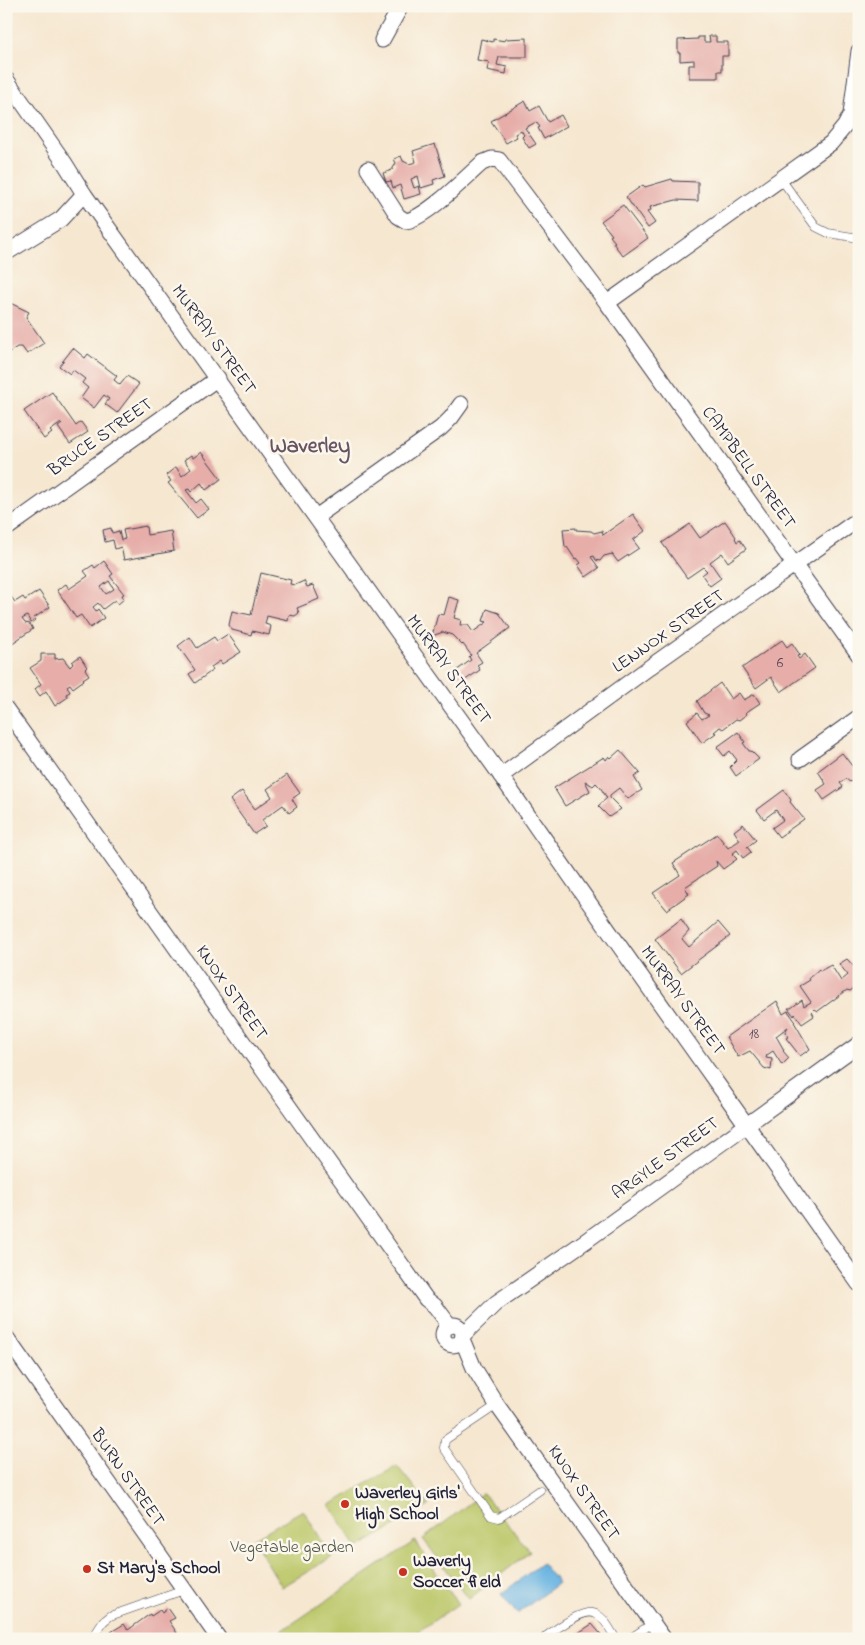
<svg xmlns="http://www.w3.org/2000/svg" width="865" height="1645" font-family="'Indie Flower',sans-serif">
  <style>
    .green { fill: #bbc769; stroke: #6e7452 }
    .water { fill: #68b3e1; stroke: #456a8e }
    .building { fill: #e6ada9; fill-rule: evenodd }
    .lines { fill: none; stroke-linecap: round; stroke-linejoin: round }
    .lane-casing { stroke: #424051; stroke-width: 9 }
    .street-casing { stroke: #424051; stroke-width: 17 }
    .lane { stroke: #fff; stroke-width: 8 }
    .street { stroke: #fff; stroke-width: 15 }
    .poi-dot { fill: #c8321e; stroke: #fbf7ec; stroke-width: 2 }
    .labels { text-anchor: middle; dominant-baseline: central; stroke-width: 5; stroke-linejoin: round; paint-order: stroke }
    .number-label { font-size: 15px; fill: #534556 }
    .street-label { font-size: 18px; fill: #22223b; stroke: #fbf7ec }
    .poi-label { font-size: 18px; font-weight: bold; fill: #22223b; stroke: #fbf7ec; text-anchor: start }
    .park-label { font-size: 18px; fill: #505449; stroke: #fbf7ec }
    .district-label { font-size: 22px; font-weight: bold; fill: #675362; stroke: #fbf7ec }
  </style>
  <rect width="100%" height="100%" fill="#fbf7ec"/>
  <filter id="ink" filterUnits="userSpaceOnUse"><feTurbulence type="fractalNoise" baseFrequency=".02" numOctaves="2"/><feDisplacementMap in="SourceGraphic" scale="10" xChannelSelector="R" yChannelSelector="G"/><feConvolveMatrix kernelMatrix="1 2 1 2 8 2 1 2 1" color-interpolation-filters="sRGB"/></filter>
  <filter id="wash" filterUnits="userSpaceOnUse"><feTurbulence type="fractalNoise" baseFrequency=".0096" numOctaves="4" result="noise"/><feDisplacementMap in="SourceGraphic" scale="20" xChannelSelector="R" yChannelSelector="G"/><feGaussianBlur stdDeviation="1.12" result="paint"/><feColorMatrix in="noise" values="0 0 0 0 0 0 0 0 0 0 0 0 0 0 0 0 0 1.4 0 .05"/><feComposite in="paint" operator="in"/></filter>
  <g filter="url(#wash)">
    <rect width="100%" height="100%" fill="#f6e7d0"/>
    <g class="green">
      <polygon points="397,1466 429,1506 357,1548 330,1505"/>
      <polygon points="483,1493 530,1552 469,1599 423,1539"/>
      <polygon points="303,1510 332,1557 282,1587 253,1539"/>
      <polygon points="415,1541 458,1604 407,1639 280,1639 277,1634"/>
    </g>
    <polygon class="water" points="542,1563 558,1583 517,1614 501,1594"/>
    <g id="blocks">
      <g class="building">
        <polygon points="709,36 716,36 716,42 728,42 728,56 722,56 722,71 718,71 718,78 689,78 689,65 694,65 694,60 680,61 680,53 678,53 678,40 698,39 698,37 704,37 704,42 710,42"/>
        <polygon points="527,38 527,57 499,57 497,65 507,67 506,74 487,70 489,62 477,60 481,39 493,42 493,39 505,41 505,39"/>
        <polygon points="525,101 530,111 539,106 548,122 561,115 567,126 544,139 538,128 540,127 536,122 525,128 536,144 529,148 522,137 524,135 521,130 515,134 517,137 506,143 491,121"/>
        <polygon points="435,144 445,176 433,180 434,184 421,188 418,176 411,179 414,188 419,186 421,194 404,199 400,185 393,188 391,181 386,182 383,173 392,170 396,163 394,159 401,156 403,161 409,164 416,162 413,151"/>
        <polygon points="672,179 673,181 698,182 698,201 676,200 650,207 651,210 647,212 655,223 648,228 626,197 643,185 645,187"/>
        <polygon points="623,205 648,238 623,256 613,243 615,242 610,236 612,235 601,221"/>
        <polygon points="6,301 29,312 26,317 44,343 27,354 22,347 17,347 6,354"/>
        <polygon points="73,348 85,358 88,354 117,376 114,380 120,385 127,376 139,384 117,413 105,404 109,399 104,395 94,408 81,398 88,388 82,383 85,379 73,370 70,374 59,366"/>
        <polygon points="52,392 76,426 81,422 88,432 70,444 58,427 62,424 61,423 50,431 52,433 44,439 24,411"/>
        <polygon points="201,452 221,479 206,490 201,483 191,492 189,489 186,490 196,503 201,499 209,509 197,518 168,483 171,481 166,475 176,467 182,476 191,469 184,460 191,455 193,458"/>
        <polygon points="633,514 645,531 633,540 639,548 618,562 612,554 604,556 600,561 596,560 594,556 591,557 599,568 586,577 578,565 581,563 577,558 575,559 567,547 565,547 563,529 576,528 576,530 591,531 594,533 602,531 603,535"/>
        <polygon points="725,521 736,537 735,538 737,542 740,540 746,549 728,562 722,553 710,562 721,578 710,586 702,575 707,571 703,567 687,578 662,543 690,524 700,538"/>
        <polygon points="146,526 147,535 171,531 174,551 124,560 121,547 115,549 113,540 105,542 103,530 111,528 112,533 119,531 121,540 125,539 123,530"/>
        <path d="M104,561L113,574L110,576L124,594L122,595L124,599L118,604L115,600L103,609L98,603L93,607L96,611L98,609L104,618L90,628L81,615L76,618L57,590L66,584L69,589L88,576L84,571L93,565L95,568ZM109,581L114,589L106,594L101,587Z"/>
        <polygon points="261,573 291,580 290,584 295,585 304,581 307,587 313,585 319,599 297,608 299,613 295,616 289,615 288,621 267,616 265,624 271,626 269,635 252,631 251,635 232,630 229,625 232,611 251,615"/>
        <polygon points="39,591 50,607 34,618 35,620 31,623 27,616 22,619 25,623 30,624 33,629 11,644 10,642 6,644 6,596 9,594 15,602 23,597 25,600"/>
        <polygon points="449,597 459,600 454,618 461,620 460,625 468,625 473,632 487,622 483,621 487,609 499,613 510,628 476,653 482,662 477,665 480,670 464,681 456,671 471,660 469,657 471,655 463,644 462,645 452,635 443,632 432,636 438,614 444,615"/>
        <polygon points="228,634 241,652 222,664 220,661 211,667 213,670 195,683 189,674 195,670 178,646 190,637 197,648 214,637 217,641"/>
        <polygon points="782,640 787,647 792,643 800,655 797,656 799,659 805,654 815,668 781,692 771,677 756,688 742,668"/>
        <polygon points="41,654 55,654 55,659 63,658 70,667 73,664 72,662 80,656 87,667 85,669 89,675 83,679 84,680 73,688 70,684 67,686 70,692 66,694 68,697 55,706 46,691 40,696 35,689 41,684 30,668 41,661"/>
        <polygon points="720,683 731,699 739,693 744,700 754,694 760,703 745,713 747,714 739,720 736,719 723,729 720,727 714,732 716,733 702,743 687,721 697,713 702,719 709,715 704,713 697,701"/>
        <polygon points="738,732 745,742 743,743 749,751 751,751 759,759 736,776 730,767 737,760 730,751 724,756 717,747"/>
        <polygon points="620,750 640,773 634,777 642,790 628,799 619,788 610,795 610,798 621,809 609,817 598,806 607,798 600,787 596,783 593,786 585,781 590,791 565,806 554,788 604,757 606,760 609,756 611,758"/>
        <polygon points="842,753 859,775 850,782 846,779 840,783 843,787 824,800 817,790 826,784 818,771"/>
        <polygon points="287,775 300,793 292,799 297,807 289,813 283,805 262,820 266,826 254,834 230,800 242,791 255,809 272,797 267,789"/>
        <polygon points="784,790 791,800 790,802 804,819 779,837 772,828 783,820 776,810 764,819 757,810"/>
        <polygon points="743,824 756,840 747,847 751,852 743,858 737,850 732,854 737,859 723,869 716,861 717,866 685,887 689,894 667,910 653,893 680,875 673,863 717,834 728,848 740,840 734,831"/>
        <polygon points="681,919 689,931 682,939 689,947 718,922 730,936 681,973 655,939"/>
        <polygon points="847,959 859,972 859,984 850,991 847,990 818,1011 815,1009 812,1012 814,1016 802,1024 795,1014 794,1016 788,1008 791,1008 802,1000 804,1006 811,1002 800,986 810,980 809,978 819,969 820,971 831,965 841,981 848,975 839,964"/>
        <polygon points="777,1001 783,1014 788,1011 795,1021 794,1022 810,1049 800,1056 786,1038 788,1037 785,1032 788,1027 776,1036 784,1050 783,1051 789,1058 782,1065 773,1051 767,1055 766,1058 772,1059 771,1070 764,1068 750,1051 738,1057 726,1037"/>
        <polygon points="168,1608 175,1618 169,1621 177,1633 168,1639 162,1639 159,1635 154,1639 115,1639 111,1632 124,1624 128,1630 150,1614 151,1616 160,1610 162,1613"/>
        <polygon points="592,1624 605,1639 569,1639"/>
      </g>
    </g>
  </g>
  <g filter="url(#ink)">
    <use href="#blocks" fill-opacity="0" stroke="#424051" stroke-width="1"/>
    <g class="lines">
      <g class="lane-casing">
        <g id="lane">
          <polyline points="781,179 816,227 828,233 859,238"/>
          <polyline points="497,1405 445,1440 444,1448 491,1516 499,1518 540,1490"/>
          <path d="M546,1636C557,1629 584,1607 596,1614C605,1618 611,1631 616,1639"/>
          <polyline points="92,1639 103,1622 110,1616 184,1590"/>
          <polyline points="629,1639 653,1623"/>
        </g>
      </g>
      <g class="street-casing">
        <g id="street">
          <polyline points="382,40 401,6"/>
          <path d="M6,79L64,162L84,194L501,776C618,947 740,1114 859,1284"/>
          <path d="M368,169L398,216L406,221C427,217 465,178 482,163L492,159L499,160L607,303L859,655"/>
          <polyline points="6,253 61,219 84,194"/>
          <polyline points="607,303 831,143 845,126 851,114 859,51"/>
          <polyline points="316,517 441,428 451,418 461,404"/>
          <polyline points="6,529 218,378"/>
          <polyline points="6,709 426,1299 435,1306 450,1326"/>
          <polyline points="800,759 859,717"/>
          <polyline points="501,776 654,664 859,519"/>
          <circle cx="453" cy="1335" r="10"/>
          <polyline points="463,1335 496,1303 587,1240 859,1044"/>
          <polyline points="6,1337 219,1639"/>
          <polyline points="462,1339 474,1368 497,1405 664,1639"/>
        </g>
      </g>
      <use href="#lane" class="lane"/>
      <use href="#street" class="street"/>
    </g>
  </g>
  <g class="poi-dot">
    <circle cx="345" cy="1504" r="5"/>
    <circle cx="87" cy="1569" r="5"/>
    <circle cx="403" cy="1572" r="5"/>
  </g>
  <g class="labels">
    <g class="number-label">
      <text x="780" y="663">6</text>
      <text x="754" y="1034">18</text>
    </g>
    <g class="street-label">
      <text transform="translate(213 340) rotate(54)">MURRAY STREET</text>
      <text transform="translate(101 438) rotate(-35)">BRUCE STREET</text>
      <text transform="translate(748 468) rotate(54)">CAMPBELL STREET</text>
      <text transform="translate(669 632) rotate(-35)">LENNOX STREET</text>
      <text transform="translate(448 670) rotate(54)">MURRAY STREET</text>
      <text transform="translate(231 993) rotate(55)">KNOX STREET</text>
      <text transform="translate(682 1001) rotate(54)">MURRAY STREET</text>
      <text transform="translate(666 1159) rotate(-36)">ARGYLE STREET</text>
      <text transform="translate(127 1478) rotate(55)">BURN STREET</text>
      <text transform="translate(583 1493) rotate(55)">KNOX STREET</text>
    </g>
    <g class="poi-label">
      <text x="355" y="1494">Waverley Girls'<tspan x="355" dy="21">High School</tspan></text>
      <text x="413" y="1562">Waverly<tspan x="413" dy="21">Soccer field</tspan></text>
      <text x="97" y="1569">St Mary's School</text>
    </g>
    <g class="park-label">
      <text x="292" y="1548">Vegetable garden</text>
    </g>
    <g class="district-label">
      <text x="310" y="447">Waverley</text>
    </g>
  </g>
  <rect width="865" height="1645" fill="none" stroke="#fbf7ec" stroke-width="25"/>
</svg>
